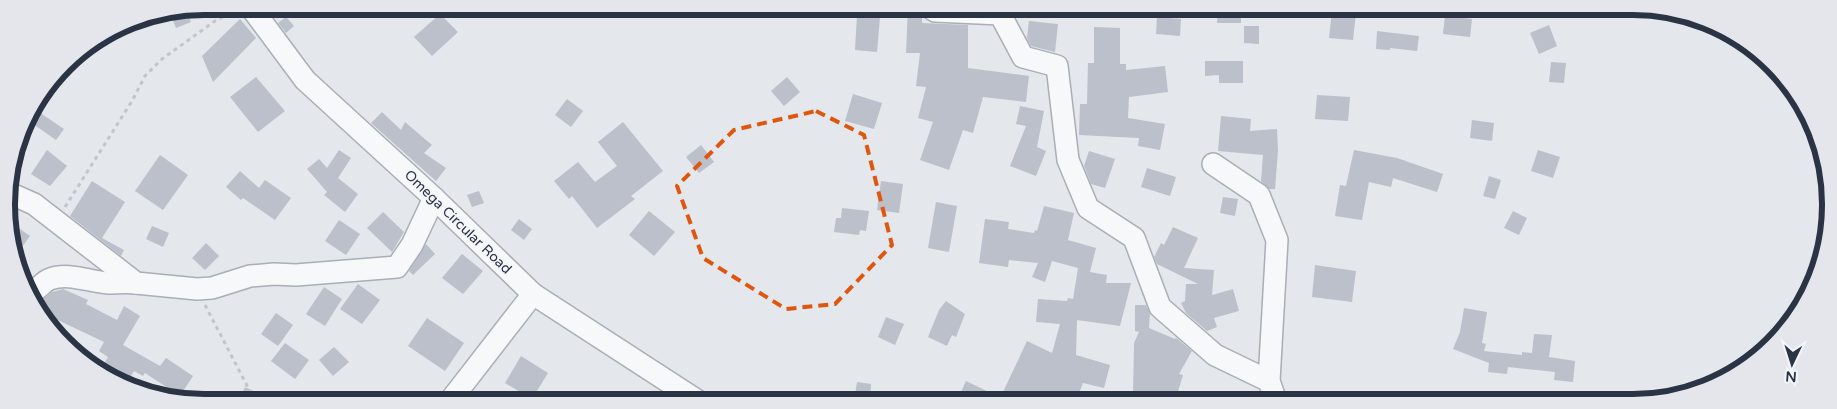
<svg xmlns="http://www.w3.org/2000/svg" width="1837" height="409" font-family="'Varela Round',sans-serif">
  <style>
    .building { fill: #bbc0ca }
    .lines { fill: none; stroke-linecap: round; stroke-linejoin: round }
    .minor-casing { stroke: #a9aeb7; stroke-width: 24 }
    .path { stroke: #c2c5cb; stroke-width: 3; stroke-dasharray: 4 4; stroke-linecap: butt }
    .minor { stroke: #f7f8fa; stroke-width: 21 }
    .marked { fill: none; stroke: #df570f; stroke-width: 4; stroke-dasharray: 10 6; stroke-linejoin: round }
    .labels { text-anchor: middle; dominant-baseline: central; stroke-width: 4.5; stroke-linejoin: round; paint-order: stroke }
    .street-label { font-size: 14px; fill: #2b3445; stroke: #f4f6f9 }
    .rim { fill: none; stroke: #2b3445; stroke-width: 6 }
  </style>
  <rect width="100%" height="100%" fill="#e4e7ec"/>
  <g class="building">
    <polygon points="908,7 917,7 918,13 922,18 922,23 968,25 968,68 1029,76 1026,102 983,97 973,133 963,130 949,170 920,160 933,122 918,118 926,87 916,86 920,53 906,53"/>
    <polygon points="1218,7 1241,7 1241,23 1217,23"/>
    <polygon points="186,10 191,22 176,28 170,13"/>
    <polygon points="1332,11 1356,13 1353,40 1329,38"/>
    <polygon points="440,14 458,32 432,56 414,37"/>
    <polygon points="857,15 880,17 877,52 855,50"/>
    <polygon points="1445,16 1472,19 1470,37 1443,34"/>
    <polygon points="286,17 294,26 286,33 278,23"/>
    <polygon points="1157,17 1181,19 1180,36 1156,34"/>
    <polygon points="240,19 256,38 213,82 202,56"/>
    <polygon points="1029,21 1058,24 1055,52 1031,46 1027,38"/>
    <polygon points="1549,25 1557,46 1539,54 1530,33"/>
    <polygon points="1244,26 1259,26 1259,44 1244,43"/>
    <polygon points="1094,27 1120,28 1120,64 1126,64 1126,70 1165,66 1168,92 1129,97 1128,118 1165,124 1160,150 1138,146 1139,138 1079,135 1080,104 1087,104 1088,63 1094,63"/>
    <polygon points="1377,31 1419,36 1417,51 1390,48 1390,50 1376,49"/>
    <polygon points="1205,61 1243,61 1243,83 1219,83 1219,75 1205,76"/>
    <polygon points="1551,62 1566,63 1564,83 1549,82"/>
    <polygon points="256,77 285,111 258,132 230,97"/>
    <polygon points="787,77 800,92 784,106 771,91"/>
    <polygon points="853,94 882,103 874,129 845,121"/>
    <polygon points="1317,95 1350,97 1348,121 1315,119"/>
    <polygon points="567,99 583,111 571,127 555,115"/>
    <polygon points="1020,106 1044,111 1037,147 1046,151 1036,176 1010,166 1026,126 1016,124"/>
    <polygon points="33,108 64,129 56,140 26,119"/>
    <polygon points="382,112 401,130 405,122 432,145 424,153 446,168 436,181 371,123"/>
    <polygon points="1221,116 1251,119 1250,131 1277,129 1278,150 1275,189 1269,189 1261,181 1263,155 1218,151"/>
    <polygon points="1472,120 1494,123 1492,141 1470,138"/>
    <polygon points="623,122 663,171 631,196 635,199 597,228 572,196 569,199 554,181 578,162 595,182 617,166 598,142"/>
    <polygon points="701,145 714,162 699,173 686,157"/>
    <polygon points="47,150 67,166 50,186 31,174"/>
    <polygon points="339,150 351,158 338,178 358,194 345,212 324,195 327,192 307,169 319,159 327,168"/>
    <polygon points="1354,150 1397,158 1443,174 1437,192 1393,178 1391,187 1369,182 1362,220 1335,216 1340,185 1346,186"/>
    <polygon points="1538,150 1560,157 1553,178 1531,171"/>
    <polygon points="1089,151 1115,159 1105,188 1091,184 1084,166"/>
    <polygon points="160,155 188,175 163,210 135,191"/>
    <polygon points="1147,168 1176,177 1170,196 1141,187"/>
    <polygon points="240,171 259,188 265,180 291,198 275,220 243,198 241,200 226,187"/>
    <polygon points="1489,176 1501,180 1495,199 1483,196"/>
    <polygon points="92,181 125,202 102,238 124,250 121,256 70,216"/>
    <polygon points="881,181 903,184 899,213 877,210"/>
    <polygon points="479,191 484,203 472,207 467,195"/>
    <polygon points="1223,197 1238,199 1235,216 1220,213"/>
    <polygon points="936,202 957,206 949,252 928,248"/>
    <polygon points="1044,206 1074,213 1068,240 1096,248 1090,272 1107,275 1106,283 1131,283 1120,326 1077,320 1076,355 1110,365 1104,388 1083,383 1076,401 1023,401 1003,392 1027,341 1052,353 1060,324 1036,322 1038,299 1067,301 1068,298 1073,299 1078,268 1052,261 1045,282 1032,277 1038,263 1009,260 1008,267 979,263 985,219 1009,222 1008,229 1034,233 1035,230 1037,231"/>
    <polygon points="842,208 869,211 866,231 860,230 859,235 834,232 836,218 841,218"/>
    <polygon points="649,211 675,232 654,256 629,235"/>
    <polygon points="1513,211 1527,218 1519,235 1504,228"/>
    <polygon points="383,212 404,232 392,252 367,228"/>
    <polygon points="519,219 532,229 524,240 511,230"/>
    <polygon points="339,220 360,234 346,255 325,241"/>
    <polygon points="10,222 30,236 14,258 13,256"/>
    <polygon points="152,226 169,233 163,247 146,239"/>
    <polygon points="1173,227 1198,238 1184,268 1214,270 1212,295 1233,289 1239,311 1214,318 1217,327 1207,331 1186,313 1181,303 1185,301 1186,284 1198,284 1157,264 1154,257 1161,243 1164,245"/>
    <polygon points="206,243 219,256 205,270 192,258"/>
    <polygon points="426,244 435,254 413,275 409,271"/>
    <polygon points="462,254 483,271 463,294 442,278"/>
    <polygon points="1315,265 1356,271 1352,302 1312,297"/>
    <polygon points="358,284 380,300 362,324 340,309"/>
    <polygon points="324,287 342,299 325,326 306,314"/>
    <polygon points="63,289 88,300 86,304 117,320 124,306 140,316 123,345 160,366 166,358 193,376 180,396 145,373 143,376 134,371 127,383 105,376 100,371 108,357 99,351 104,342 41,312 38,307 41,301 52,292"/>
    <polygon points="946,301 965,314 956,337 952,335 947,346 928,337 939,310"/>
    <polygon points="1135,305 1146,305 1150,313 1149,328 1175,339 1176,338 1192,351 1179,374 1183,375 1175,401 1150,395 1133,395 1134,343 1139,332 1135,331"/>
    <polygon points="1464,308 1487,312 1482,343 1486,344 1484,351 1522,355 1522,352 1532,353 1534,334 1552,335 1549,357 1575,361 1573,382 1554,380 1555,372 1508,367 1507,374 1488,372 1489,363 1453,349 1460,332"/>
    <polygon points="276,313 293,325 278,346 261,334"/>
    <polygon points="886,317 904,324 895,345 878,337"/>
    <polygon points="427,318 464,343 445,371 408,346"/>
    <polygon points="285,343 309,360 295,379 271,361"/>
    <polygon points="334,347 349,362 333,376 319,360"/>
    <polygon points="521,356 548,373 532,399 505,383"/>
    <polygon points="966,381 989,392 984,401 957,401"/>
    <polygon points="857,382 871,384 870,401 854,401"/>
    <polygon points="245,387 275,401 239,401"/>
  </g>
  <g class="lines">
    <g class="minor-casing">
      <g id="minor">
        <polyline points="250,6 305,80 434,198 533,294 698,401"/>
        <polyline points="929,7 935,11 1000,14 1023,57 1057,66 1068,160 1088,208 1134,238 1160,307 1215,355 1269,381"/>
        <polyline points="1213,164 1259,195 1277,240 1269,381 1276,401"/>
        <polyline points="7,192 34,204 136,283 197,289 212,288 250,276 274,274 296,275 397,267 412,245 434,198"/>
        <path d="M31,292C40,289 42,282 50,279C69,272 89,282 108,283C117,283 126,282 136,283"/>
        <polyline points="450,401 533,294"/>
      </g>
    </g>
    <g class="path">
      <polyline points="65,207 132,101 145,76 162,59 215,21 234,11"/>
      <polyline points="205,305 255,401"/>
    </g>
    <use href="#minor" class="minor"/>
  </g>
  <path class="marked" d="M816,111L864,135L892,245L835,304L786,309L703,258L677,186L734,130Z"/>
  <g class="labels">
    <g class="street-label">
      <text transform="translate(458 222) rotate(44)">Omega Circular Road</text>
    </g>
  </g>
  <path d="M0 0H1837V409H0ZM204 15H1633A189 189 0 0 1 1822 204V205A189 189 0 0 1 1633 394H204A189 189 0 0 1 15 205V204A189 189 0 0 1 204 15Z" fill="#e4e6eb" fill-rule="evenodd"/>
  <path class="rim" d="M204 15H1633A189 189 0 0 1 1822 204V205A189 189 0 0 1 1633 394H204A189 189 0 0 1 15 205V204A189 189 0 0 1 204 15Z"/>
  <g transform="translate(1792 364) rotate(184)" stroke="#f4f6f9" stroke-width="4" paint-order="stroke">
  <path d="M0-4L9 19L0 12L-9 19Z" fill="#2b3445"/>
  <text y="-8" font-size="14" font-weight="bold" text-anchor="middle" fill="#2b3445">N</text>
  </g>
</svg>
